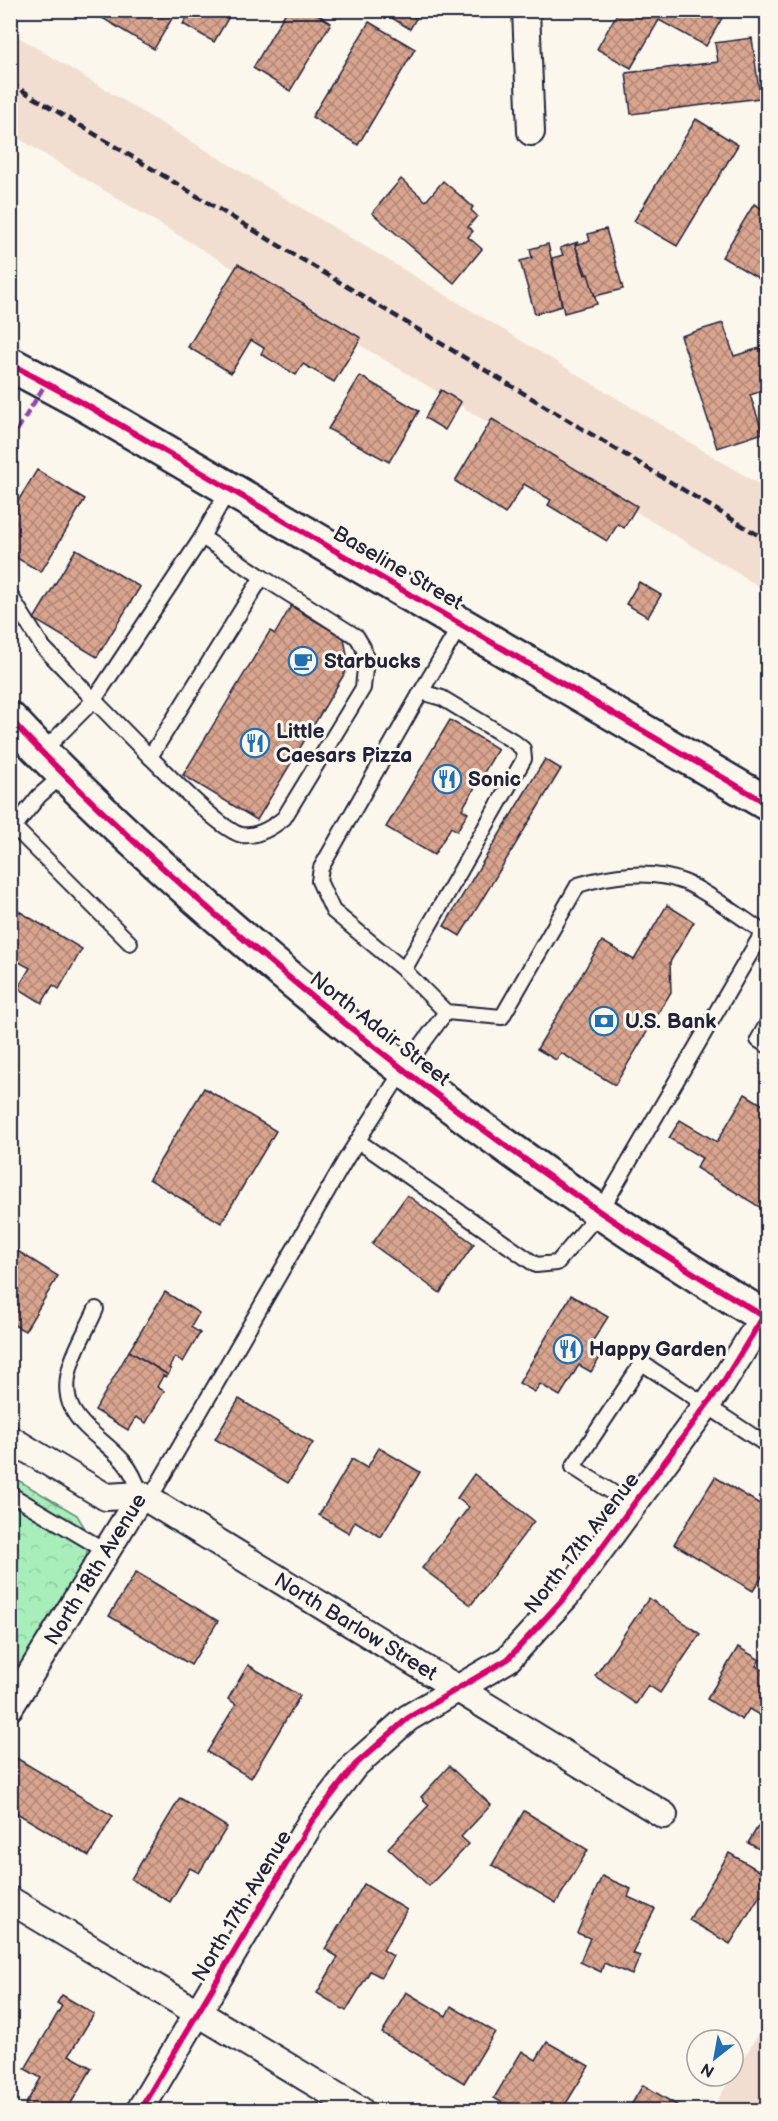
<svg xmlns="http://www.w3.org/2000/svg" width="778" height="2121" font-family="'Balsamiq Sans',sans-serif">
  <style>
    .built { fill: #f1ded0 }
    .forest { fill: url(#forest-crowns); stroke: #64887b; stroke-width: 1.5 }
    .building { fill: url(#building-cross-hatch); stroke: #22223b; stroke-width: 1.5 }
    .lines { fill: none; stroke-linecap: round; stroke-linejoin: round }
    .lane-casing { stroke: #22223b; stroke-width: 18 }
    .street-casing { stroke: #22223b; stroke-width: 30 }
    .highway-casing { stroke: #22223b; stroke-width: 38 }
    .lane { stroke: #fbf7ec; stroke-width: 14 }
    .street { stroke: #fbf7ec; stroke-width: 26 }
    .highway { stroke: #fbf7ec; stroke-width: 33 }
    .rail { stroke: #22223b; stroke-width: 4.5; stroke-dasharray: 9 4.5; stroke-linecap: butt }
    .quiet { stroke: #8e44ad; stroke-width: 4.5; stroke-dasharray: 9 4.5; stroke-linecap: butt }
    .cycleway-casing { stroke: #fbf7ec; stroke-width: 10 }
    .cycleway { stroke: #d6006c; stroke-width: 6 }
    .labels { text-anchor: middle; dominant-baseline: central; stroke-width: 6; stroke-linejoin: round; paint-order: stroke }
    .street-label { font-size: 21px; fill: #22223b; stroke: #fbf7ec }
    .poi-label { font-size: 21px; font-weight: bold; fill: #22223b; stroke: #fbf7ec; text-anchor: start }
  </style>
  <defs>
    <pattern id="forest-crowns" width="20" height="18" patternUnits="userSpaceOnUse" patternTransform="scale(1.5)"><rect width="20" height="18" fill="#a7eebb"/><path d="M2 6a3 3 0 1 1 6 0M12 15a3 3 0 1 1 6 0" fill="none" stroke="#8fcca2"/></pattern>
    <pattern id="building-cross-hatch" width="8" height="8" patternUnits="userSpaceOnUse" patternTransform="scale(1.5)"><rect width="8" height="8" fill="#daa58f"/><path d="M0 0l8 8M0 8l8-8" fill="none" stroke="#b08676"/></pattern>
  </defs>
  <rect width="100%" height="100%" fill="#fbf7ec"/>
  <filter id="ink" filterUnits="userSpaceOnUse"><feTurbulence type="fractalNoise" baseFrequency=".0167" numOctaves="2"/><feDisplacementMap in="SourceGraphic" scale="12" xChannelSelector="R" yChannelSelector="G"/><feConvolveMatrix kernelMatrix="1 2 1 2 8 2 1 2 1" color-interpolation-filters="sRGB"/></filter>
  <g filter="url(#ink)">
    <g class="built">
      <polygon points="10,32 767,489 767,591 11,134"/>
      <polygon points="767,2019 767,2110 711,2110 733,2076"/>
    </g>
    <polygon class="forest" points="11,1476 77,1515 89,1535 86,1559 11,1684"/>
    <g class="building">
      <polygon points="89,10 177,10 154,49"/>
      <polygon points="191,10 233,10 214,42 183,24"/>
      <polygon points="287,10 311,10 331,23 290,91 253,68"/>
      <polygon points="383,10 421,10 410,29 382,12"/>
      <polygon points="619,10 724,10 726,11 706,46 659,20 631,68 597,49"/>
      <polygon points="369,22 415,49 358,145 312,117"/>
      <polygon points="752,38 760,98 631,114 626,73 718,62 715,43"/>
      <polygon points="696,119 738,145 677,246 634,221"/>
      <polygon points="401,179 426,201 443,181 473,207 471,210 477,216 468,227 473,231 468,237 482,249 454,283 372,213"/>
      <polygon points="754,204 768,212 768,284 722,257"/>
      <polygon points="606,229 623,289 595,296 575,245 590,241 588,234"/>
      <polygon points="578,242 575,245 585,275 588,274 597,304 564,313 552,258 563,255 560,248"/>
      <polygon points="548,244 562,306 535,314 520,261 532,258 530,249"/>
      <polygon points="238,264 361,338 334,382 303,364 296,375 261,354 264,348 251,340 231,373 188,347"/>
      <polygon points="723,323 734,356 760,348 768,372 768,389 750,395 763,433 717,448 681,336"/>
      <polygon points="360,376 419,411 389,462 328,429"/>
      <polygon points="441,390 461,402 445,430 425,418"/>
      <polygon points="492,419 637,506 624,528 618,524 607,541 548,505 551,500 524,484 505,514 455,481"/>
      <polygon points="37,470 85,499 41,572 10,554 10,514"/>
      <polygon points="76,549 140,587 97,657 34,619"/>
      <polygon points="639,582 661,595 648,617 626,604"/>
      <polygon points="291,606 344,638 349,666 257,820 183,775 270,631 275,634"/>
      <polygon points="450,720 498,749 462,809 468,813 457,831 451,827 434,855 386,827"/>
      <polygon points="545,759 561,769 460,936 444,926"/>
      <polygon points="667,905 694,922 670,962 671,992 615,1085 561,1053 556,1060 537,1049 602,941 634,960"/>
      <polygon points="12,907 82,949 59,989 53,985 42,1003 18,988 30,968 10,957"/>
      <polygon points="204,1088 276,1131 221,1223 149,1179"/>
      <polygon points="745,1094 768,1108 766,1211 696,1168 702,1158 669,1138 680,1120 717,1142"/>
      <polygon points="407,1195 474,1244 440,1293 372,1244"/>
      <polygon points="11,1247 58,1276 25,1331 10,1323"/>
      <polygon points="165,1292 199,1313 191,1327 200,1333 183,1362 175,1357 169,1368 171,1369 168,1375 129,1351"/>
      <polygon points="571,1295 608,1317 590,1345 603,1353 591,1372 579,1365 560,1396 540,1384 535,1392 519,1383"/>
      <polygon points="129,1351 168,1375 166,1377 163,1376 157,1387 164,1391 146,1423 136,1417 128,1430 95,1410"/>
      <polygon points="239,1399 313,1443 288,1483 215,1439"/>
      <polygon points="379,1448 420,1472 381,1537 355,1521 349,1533 319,1515 352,1459 367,1468"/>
      <polygon points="474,1474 534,1521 471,1605 422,1568 469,1507 457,1498"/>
      <polygon points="715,1477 768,1509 768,1567 753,1591 674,1544"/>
      <polygon points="136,1572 218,1621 191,1665 109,1616"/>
      <polygon points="649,1598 700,1634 660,1693 648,1685 636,1704 595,1676"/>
      <polygon points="738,1647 760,1660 756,1666 768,1673 768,1720 749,1709 742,1720 707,1699"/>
      <polygon points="248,1665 300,1696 251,1778 207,1752 236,1704 228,1699"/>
      <polygon points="13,1756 113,1816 89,1856 10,1809 10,1760"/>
      <polygon points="449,1766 491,1805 461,1837 469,1844 429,1886 388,1848 429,1805 421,1797"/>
      <polygon points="180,1798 227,1827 199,1873 190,1868 170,1902 131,1879"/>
      <polygon points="768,1810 768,1854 748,1843"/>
      <polygon points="524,1811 588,1850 556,1903 492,1865"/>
      <polygon points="729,1853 768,1876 768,1899 760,1895 730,1944 689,1920"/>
      <polygon points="602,1876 631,1889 628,1897 655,1909 632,1953 640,1956 632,1975 604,1963 601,1972 580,1962 590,1938 577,1933"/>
      <polygon points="364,1884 407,1910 383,1950 393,1956 381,1977 370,1971 346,2011 317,1993 338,1957 325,1949"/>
      <polygon points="406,1992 446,2016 451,2006 495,2032 464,2083 382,2033"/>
      <polygon points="62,1995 94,2014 69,2055 92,2068 67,2110 33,2110 25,2105 41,2078 25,2069 62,2006 57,2003"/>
      <polygon points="547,2042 589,2066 562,2110 515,2110 494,2098 522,2051 536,2060"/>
      <polygon points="643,2085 685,2110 628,2110"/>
    </g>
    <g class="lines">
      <g class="lane-casing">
        <g id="lane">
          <polyline points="202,537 229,489"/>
          <polyline points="10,595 42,646 94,700 202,537 262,577 150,757 94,700 42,752"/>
          <polyline points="421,692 461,624"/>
          <path d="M150,757C167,773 222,832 242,835C258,837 273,827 284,818L363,688L366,659L363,647L357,637L262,577"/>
          <polyline points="10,823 14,827 39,796 64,774"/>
          <polyline points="14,827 130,943"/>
          <polyline points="768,1022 758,1040 768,1046"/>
          <path d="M358,1141L536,1265L557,1263L600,1212L763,932C742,918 705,890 684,882C651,869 610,875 578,885L502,1017L446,1012L404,970L333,911L319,881L321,868L421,692L442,698L513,741L523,749L524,759L404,970"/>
          <path d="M96,1309C88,1328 75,1348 70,1368C56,1419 97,1431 124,1462C132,1471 137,1483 141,1495"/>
          <polyline points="10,1494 106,1551"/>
          <polyline points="149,1500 346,1159 403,1070 446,1012"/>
          <polyline points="632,1505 573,1467 642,1363 768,1446"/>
        </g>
      </g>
      <g class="street-casing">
        <g id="street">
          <polyline points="526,10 531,132"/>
          <polyline points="10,1439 106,1497 141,1495"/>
          <path id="s1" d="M141,1495L664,1815"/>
          <path id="s2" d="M10,1707L141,1495"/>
          <polyline points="10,1900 360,2110"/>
          <polyline points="140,2110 311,1822 355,1765 408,1718 508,1659 566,1596 722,1384 768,1309"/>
        </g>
      </g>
      <g class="highway-casing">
        <g id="highway">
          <polyline points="10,364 81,402 768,804"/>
          <path d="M10,719C82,796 160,867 240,936C405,1078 581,1207 768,1319"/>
        </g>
      </g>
      <use href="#lane" class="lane"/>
      <use href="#street" class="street"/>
      <use href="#highway" class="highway"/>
      <polyline class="rail" points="10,83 768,541"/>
      <polyline class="quiet" points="10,442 46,383"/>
      <g class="cycleway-casing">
        <g id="cycleway">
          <polyline points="10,364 81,402 768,804"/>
          <path d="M10,719C82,796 160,867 240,936C405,1078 581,1207 768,1319"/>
          <polyline points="140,2110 311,1822 355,1765 408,1718 508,1659 566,1596 722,1384 768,1309"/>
        </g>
      </g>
      <use href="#cycleway" class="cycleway"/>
    </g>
  </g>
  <defs>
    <g id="cafe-ring" transform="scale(1.5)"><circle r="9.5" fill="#fbf7ec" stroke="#1f6fb2" stroke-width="1.5"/><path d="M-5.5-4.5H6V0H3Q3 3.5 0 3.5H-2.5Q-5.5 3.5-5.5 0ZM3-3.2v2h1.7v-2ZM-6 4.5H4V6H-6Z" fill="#1f6fb2"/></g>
    <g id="restaurant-ring" transform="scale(1.5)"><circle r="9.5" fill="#fbf7ec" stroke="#1f6fb2" stroke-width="1.5"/><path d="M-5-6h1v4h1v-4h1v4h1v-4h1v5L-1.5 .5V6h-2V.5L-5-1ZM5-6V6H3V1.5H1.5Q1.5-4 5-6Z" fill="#1f6fb2"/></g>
    <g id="bank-ring" transform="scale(1.5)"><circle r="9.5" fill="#fbf7ec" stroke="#1f6fb2" stroke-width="1.5"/><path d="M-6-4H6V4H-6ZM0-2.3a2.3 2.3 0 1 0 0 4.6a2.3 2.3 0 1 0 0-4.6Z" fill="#1f6fb2"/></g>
  </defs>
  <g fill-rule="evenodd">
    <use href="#cafe-ring" x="303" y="661"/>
    <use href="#restaurant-ring" x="255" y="743"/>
    <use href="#restaurant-ring" x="447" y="779"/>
    <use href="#bank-ring" x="604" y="1021"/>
    <use href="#restaurant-ring" x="568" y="1349"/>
  </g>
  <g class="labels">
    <g class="street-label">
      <text transform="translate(398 568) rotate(30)">Baseline Street</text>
      <text transform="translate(380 1029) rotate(38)">North Adair Street</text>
      <text transform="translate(582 1543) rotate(-52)">North 17th Avenue</text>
      <text stroke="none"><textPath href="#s2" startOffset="162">North 18th Avenue</textPath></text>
      <text stroke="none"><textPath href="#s1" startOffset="252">North Barlow Street</textPath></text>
      <text transform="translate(242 1906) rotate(-59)">North 17th Avenue</text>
    </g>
    <g class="poi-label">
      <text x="324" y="661">Starbucks</text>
      <text x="276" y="731">Little<tspan x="276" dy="24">Caesars Pizza</tspan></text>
      <text x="468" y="779">Sonic</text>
      <text x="625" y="1021">U.S. Bank</text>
      <text x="589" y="1349">Happy Garden</text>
    </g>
  </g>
  <rect width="778" height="2121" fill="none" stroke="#fbf7ec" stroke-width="36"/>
  <rect x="18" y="18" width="742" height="2085" fill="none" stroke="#22223b" stroke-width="2" filter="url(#ink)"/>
  <g transform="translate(715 2058) rotate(211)"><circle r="28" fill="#fbf7ec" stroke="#a4a2a5" stroke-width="1.5"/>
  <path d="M0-4.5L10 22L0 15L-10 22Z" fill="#1f6fb2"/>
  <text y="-9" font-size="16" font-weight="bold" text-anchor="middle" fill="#22223b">N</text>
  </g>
</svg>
